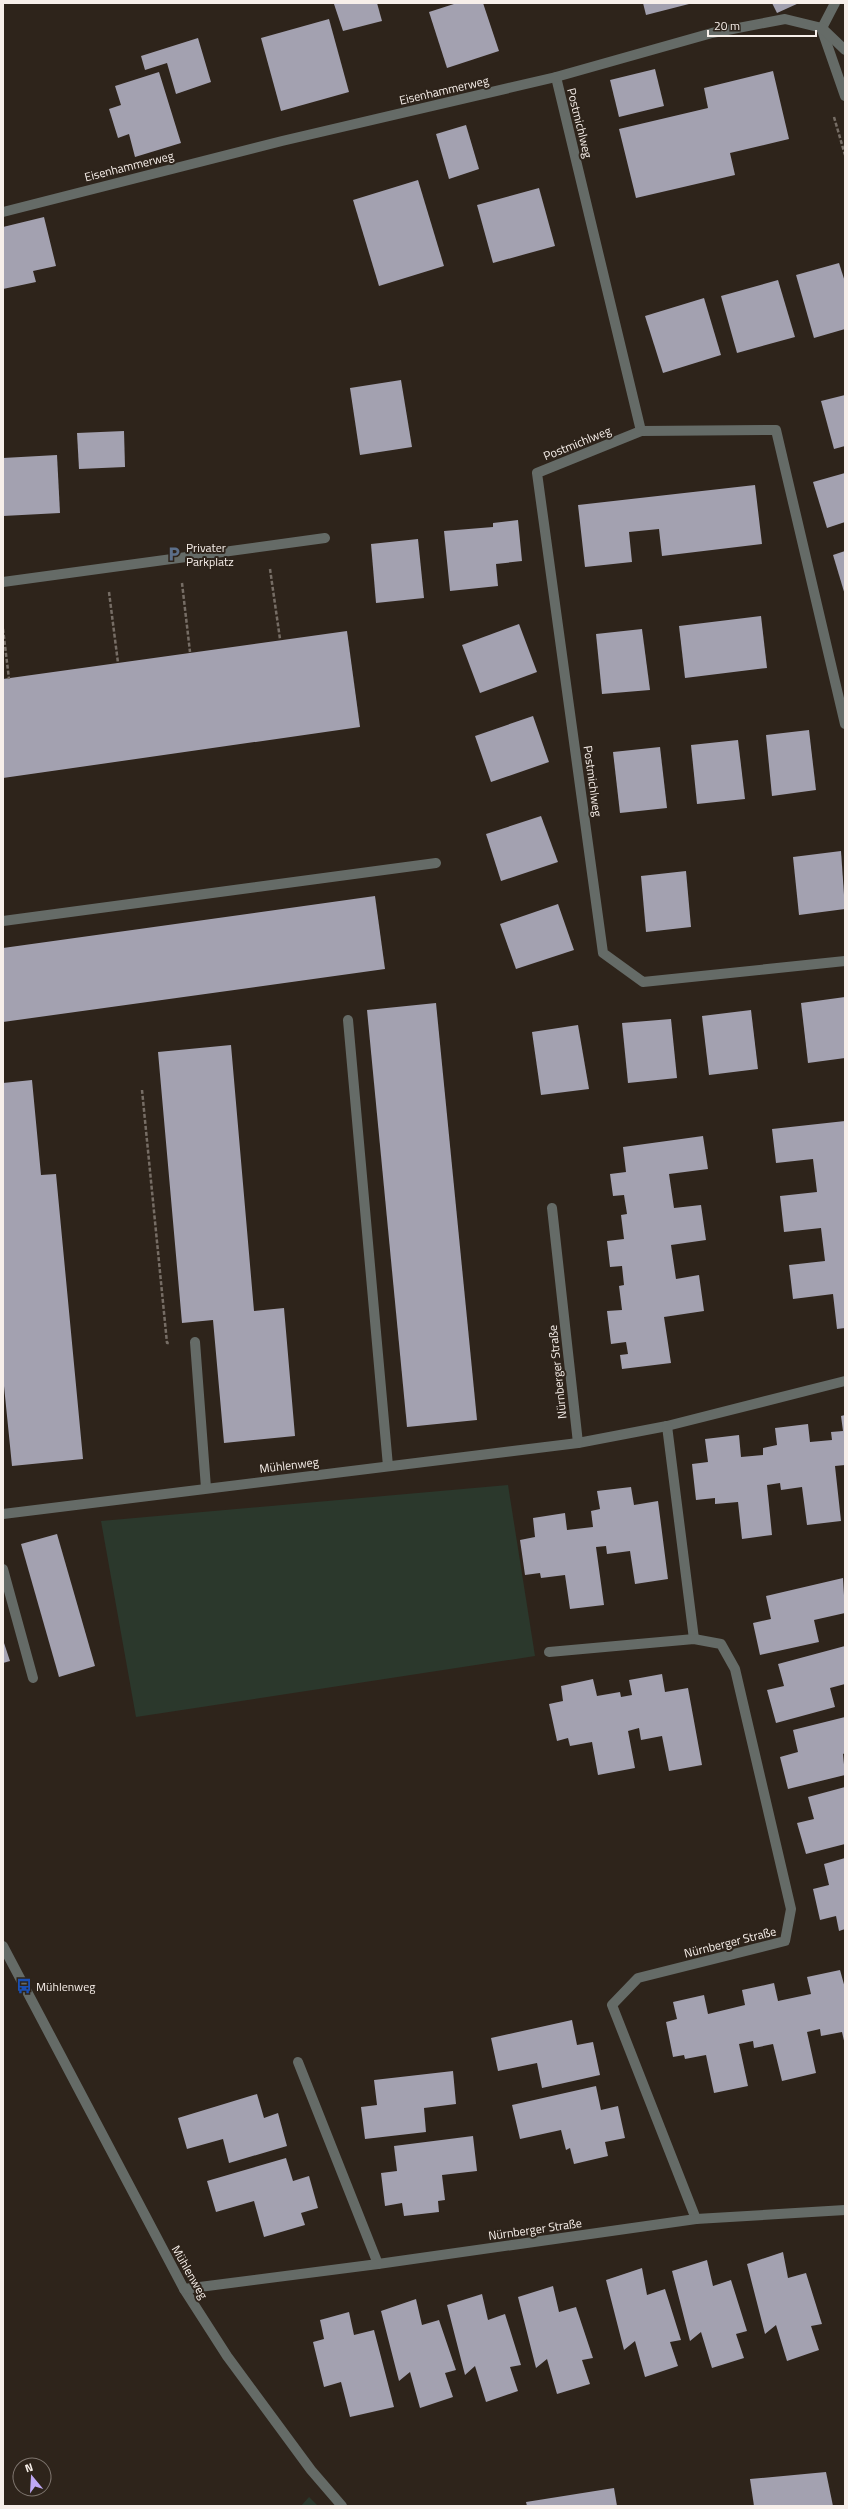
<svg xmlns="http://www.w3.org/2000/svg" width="848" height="2509" font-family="'Titillium Web',sans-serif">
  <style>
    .green { fill: #2b382c }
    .building { fill: #a3a1b0 }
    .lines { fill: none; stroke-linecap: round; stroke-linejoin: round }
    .path { stroke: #766d65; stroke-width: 2.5; stroke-dasharray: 4 2; stroke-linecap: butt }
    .minor { stroke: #656b67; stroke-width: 10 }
    .labels { text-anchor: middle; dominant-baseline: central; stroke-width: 4; stroke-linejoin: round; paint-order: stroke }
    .street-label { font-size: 12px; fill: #f7efea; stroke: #2e241b }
    .poi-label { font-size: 12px; fill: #f7efea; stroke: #2e241b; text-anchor: start }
  </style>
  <rect width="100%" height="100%" fill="#2e241b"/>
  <g class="green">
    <polygon points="508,1485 535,1656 136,1717 101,1521"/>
    <polygon points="309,2497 318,2506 301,2506"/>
  </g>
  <g class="building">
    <polygon points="377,3 382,21 343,31 334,4"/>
    <polygon points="457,3 483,3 499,51 447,68 429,12"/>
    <polygon points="643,3 689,3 689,4 646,15"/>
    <polygon points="772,3 799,3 777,13"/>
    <polygon points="329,19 349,92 281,111 261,38"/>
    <polygon points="198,38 211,82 176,94 167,63 145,70 141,56"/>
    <polygon points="655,69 664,106 619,117 610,80"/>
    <polygon points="773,71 789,139 730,153 735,175 636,198 619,129 708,108 704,88"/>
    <polygon points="159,72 181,143 135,157 129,134 118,138 109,109 121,105 115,86"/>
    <polygon points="466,125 479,169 449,179 436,134"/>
    <polygon points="418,180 444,266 379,286 353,200"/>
    <polygon points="539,188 555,246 493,263 477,205"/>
    <polygon points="44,217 56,266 33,271 36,282 3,289 3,227"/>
    <polygon points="839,263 845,282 845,329 814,338 796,275"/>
    <polygon points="778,280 795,337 737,353 721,296"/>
    <polygon points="704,298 721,355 663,373 645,316"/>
    <polygon points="401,380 412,447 360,455 350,388"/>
    <polygon points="845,395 845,446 834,449 821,401"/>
    <polygon points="124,431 125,467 79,469 77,433"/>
    <polygon points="57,455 60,513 3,516 3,458"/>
    <polygon points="845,473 845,522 827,528 813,482"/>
    <polygon points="755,485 762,544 662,556 659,529 629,532 632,562 585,567 578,505"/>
    <polygon points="518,520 522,561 496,564 498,586 450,591 444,531 493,527 493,523"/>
    <polygon points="418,539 424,598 376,603 371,544"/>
    <polygon points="845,551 845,595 833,555"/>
    <polygon points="761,616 767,668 685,678 679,626"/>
    <polygon points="519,624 537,672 480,693 462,645"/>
    <polygon points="642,629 650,690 602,694 596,634"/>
    <polygon points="347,631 360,727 3,778 3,679"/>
    <polygon points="533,716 549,762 491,782 475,736"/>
    <polygon points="809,730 816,790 772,796 766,735"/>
    <polygon points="738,740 745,799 697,804 691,745"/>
    <polygon points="660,747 667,808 620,813 613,752"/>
    <polygon points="541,816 558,862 501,881 486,834"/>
    <polygon points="841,851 845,909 799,915 793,857"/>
    <polygon points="686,871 691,927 646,932 641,876"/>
    <polygon points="375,896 385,969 3,1022 3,948"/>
    <polygon points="558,904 574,950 516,969 500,924"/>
    <polygon points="845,997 845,1058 808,1063 801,1003"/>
    <polygon points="436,1003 477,1420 407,1427 367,1010"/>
    <polygon points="751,1010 758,1069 709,1075 702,1016"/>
    <polygon points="671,1019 677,1078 628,1083 622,1023"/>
    <polygon points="578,1025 589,1089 541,1095 532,1032"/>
    <polygon points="231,1045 254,1311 284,1308 295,1436 224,1443 213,1320 182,1323 158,1052"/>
    <polygon points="32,1080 41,1175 56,1174 83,1459 12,1466 3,1376 3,1083"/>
    <polygon points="845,1121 845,1328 837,1329 833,1294 793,1299 789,1265 825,1261 821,1228 784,1232 780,1196 817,1192 813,1159 776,1163 772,1129"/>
    <polygon points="703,1136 708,1169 669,1174 674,1208 701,1205 706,1240 671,1245 676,1279 699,1275 704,1311 664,1317 671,1363 622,1369 620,1355 628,1354 626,1342 611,1344 607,1311 622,1310 619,1286 624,1285 622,1266 610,1267 607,1241 624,1239 621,1215 627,1214 624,1195 613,1196 610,1174 626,1172 623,1147"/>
    <polygon points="845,1415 845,1465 835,1466 841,1521 807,1525 802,1487 781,1490 780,1483 767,1485 772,1535 742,1539 738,1502 715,1504 715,1498 696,1500 692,1464 708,1462 705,1439 739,1435 741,1457 763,1455 763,1448 777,1445 775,1428 808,1424 810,1442 832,1440 831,1432 843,1431 841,1416"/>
    <polygon points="631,1487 634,1505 658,1501 668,1579 635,1584 630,1551 607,1554 606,1546 596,1547 604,1605 570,1609 565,1575 541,1578 540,1573 525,1575 520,1540 535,1537 533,1518 565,1513 567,1530 593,1527 591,1511 600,1509 597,1491"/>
    <polygon points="57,1534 95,1666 59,1677 21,1544"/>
    <polygon points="843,1578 845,1613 814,1620 819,1642 760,1655 753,1623 771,1619 766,1596"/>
    <polygon points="3,1640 10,1661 3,1663"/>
    <polygon points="845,1646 845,1684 830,1688 835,1707 776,1723 767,1690 784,1686 778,1664"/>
    <polygon points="662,1674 665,1692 688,1688 702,1765 669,1771 662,1736 641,1740 639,1728 628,1731 635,1768 598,1775 592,1742 570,1746 568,1738 557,1741 549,1704 563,1701 561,1686 593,1679 597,1696 620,1692 621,1697 632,1695 629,1680"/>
    <polygon points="845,1717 845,1753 843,1754 845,1775 788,1789 780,1757 798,1752 793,1730"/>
    <polygon points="845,1787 845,1844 806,1854 797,1823 814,1819 808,1797"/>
    <polygon points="845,1858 845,1929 839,1931 836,1916 820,1920 813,1889 829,1885 824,1864"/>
    <polygon points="840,1970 845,1988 845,2045 842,2032 821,2036 820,2029 807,2032 816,2073 782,2081 773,2044 754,2048 753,2041 739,2044 748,2086 714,2093 706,2055 685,2059 684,2055 673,2057 666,2022 677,2019 673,2002 704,1995 708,2014 745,2005 742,1990 774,1983 778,2001 811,1994 807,1977"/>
    <polygon points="572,2020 577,2045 593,2042 600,2075 542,2088 537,2063 498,2071 491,2038"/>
    <polygon points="453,2071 456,2104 424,2108 426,2132 365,2139 361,2107 377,2105 374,2080"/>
    <polygon points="596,2086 601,2110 618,2106 625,2138 605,2142 608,2156 574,2164 570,2148 566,2150 561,2130 520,2139 512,2105"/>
    <polygon points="257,2094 264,2118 278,2113 287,2146 229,2163 223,2139 187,2149 178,2118"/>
    <polygon points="473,2136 477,2171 442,2175 445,2200 438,2201 439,2212 404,2216 402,2203 385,2206 381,2173 397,2171 394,2146"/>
    <polygon points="286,2158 293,2181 309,2176 318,2208 301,2213 305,2225 264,2237 254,2201 216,2212 207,2181"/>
    <polygon points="783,2252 788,2278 806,2273 822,2324 811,2326 819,2350 787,2361 776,2325 765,2334 747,2264"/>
    <polygon points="707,2260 713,2286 731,2280 747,2331 736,2334 744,2358 712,2368 701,2332 690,2341 672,2271"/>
    <polygon points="642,2268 647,2295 665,2289 681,2340 670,2342 678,2366 645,2377 635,2341 624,2350 606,2280"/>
    <polygon points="553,2286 559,2312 576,2307 593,2358 582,2360 590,2384 557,2394 547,2359 536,2368 518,2297"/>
    <polygon points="482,2294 488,2320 505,2314 521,2365 510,2367 518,2391 486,2402 475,2366 465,2375 447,2305"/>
    <polygon points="416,2299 422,2325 439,2320 456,2370 445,2373 453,2397 420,2408 410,2372 399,2381 381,2311"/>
    <polygon points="349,2312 354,2335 374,2330 394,2407 350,2417 341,2382 324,2387 313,2342 324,2339 320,2320"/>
    <polygon points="826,2472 833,2506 754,2506 750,2479"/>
    <polygon points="614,2488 617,2506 527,2506 526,2502"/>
  </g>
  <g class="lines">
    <g class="path">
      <polyline points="834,117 845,155"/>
      <polyline points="270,569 280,639"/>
      <polyline points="182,583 190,652"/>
      <polyline points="109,592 118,663"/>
      <polyline points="3,629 9,679"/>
      <polyline points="142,1090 167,1343 170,1343"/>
    </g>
    <g class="minor">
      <polyline points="822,28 835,3"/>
      <polyline points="822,30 845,96"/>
      <polyline points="556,77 641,431"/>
      <polyline points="3,212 282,141 556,77 712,33 785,19 822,28 845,50"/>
      <polyline points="3,582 325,538"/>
      <polyline points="845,724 776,430 641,431 537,473 603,953 643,982 845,961"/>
      <polyline points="3,921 436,863"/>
      <polyline points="348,1020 388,1466"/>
      <polyline points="552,1208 578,1443 667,1426 845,1381"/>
      <polyline points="195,1342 206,1488"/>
      <polyline points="667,1426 694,1639"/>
      <polyline points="3,1514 578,1443"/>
      <polyline points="3,1569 33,1678"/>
      <polyline points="549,1652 694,1639 721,1644 735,1669 791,1909 785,1941 638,1978 612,2005 696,2219"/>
      <polyline points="3,1946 184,2289 227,2356 311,2470 342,2506"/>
      <polyline points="298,2062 378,2264"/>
      <polyline points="184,2289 378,2264 696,2219 845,2210"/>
    </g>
  </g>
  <defs>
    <g id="parking-bare" transform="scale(1.2)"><path d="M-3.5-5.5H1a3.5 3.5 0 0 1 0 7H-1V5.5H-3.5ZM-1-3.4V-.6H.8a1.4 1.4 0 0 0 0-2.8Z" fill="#5c6f8a" stroke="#2e241b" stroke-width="2.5" paint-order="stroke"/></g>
    <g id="bus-bare" transform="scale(1.2)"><path d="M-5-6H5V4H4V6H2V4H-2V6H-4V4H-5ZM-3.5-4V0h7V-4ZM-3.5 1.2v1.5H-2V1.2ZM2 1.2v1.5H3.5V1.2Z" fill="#1a4fb4" stroke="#2e241b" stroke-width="2.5" paint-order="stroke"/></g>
  </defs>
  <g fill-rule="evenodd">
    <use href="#parking-bare" x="174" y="554"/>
    <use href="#bus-bare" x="24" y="1986"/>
  </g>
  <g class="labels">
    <g class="street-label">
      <text transform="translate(444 90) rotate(-13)">Eisenhammerweg</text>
      <text transform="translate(580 123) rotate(76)">Postmichlweg</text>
      <text transform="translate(129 166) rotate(-14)">Eisenhammerweg</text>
      <text transform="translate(577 443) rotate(-22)">Postmichlweg</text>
      <text transform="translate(593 781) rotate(82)">Postmichlweg</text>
      <text transform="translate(557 1372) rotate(-96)">Nürnberger Straße</text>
      <text transform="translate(289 1465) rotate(-7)">Mühlenweg</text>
      <text transform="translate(730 1942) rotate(-14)">Nürnberger Straße</text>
      <text transform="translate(535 2229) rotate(-8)">Nürnberger Straße</text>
      <text transform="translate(190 2272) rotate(60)">Mühlenweg</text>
    </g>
    <g class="poi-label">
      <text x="186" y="547">Privater<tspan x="186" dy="14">Parkplatz</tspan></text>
      <text x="36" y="1986">Mühlenweg</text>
    </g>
  </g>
  <rect width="848" height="2509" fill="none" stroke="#f7efea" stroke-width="8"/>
  <g transform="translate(32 2477) rotate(342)"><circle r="19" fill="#2e241b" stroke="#7e756e"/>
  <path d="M0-3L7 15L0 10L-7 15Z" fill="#bfa8f4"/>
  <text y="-6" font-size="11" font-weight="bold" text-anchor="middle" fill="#f7efea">N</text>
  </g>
  <path d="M708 30v6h108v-6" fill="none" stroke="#f7efea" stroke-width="2"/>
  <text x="714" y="30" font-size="12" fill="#f7efea" stroke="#2e241b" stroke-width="3" paint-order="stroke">20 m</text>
</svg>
